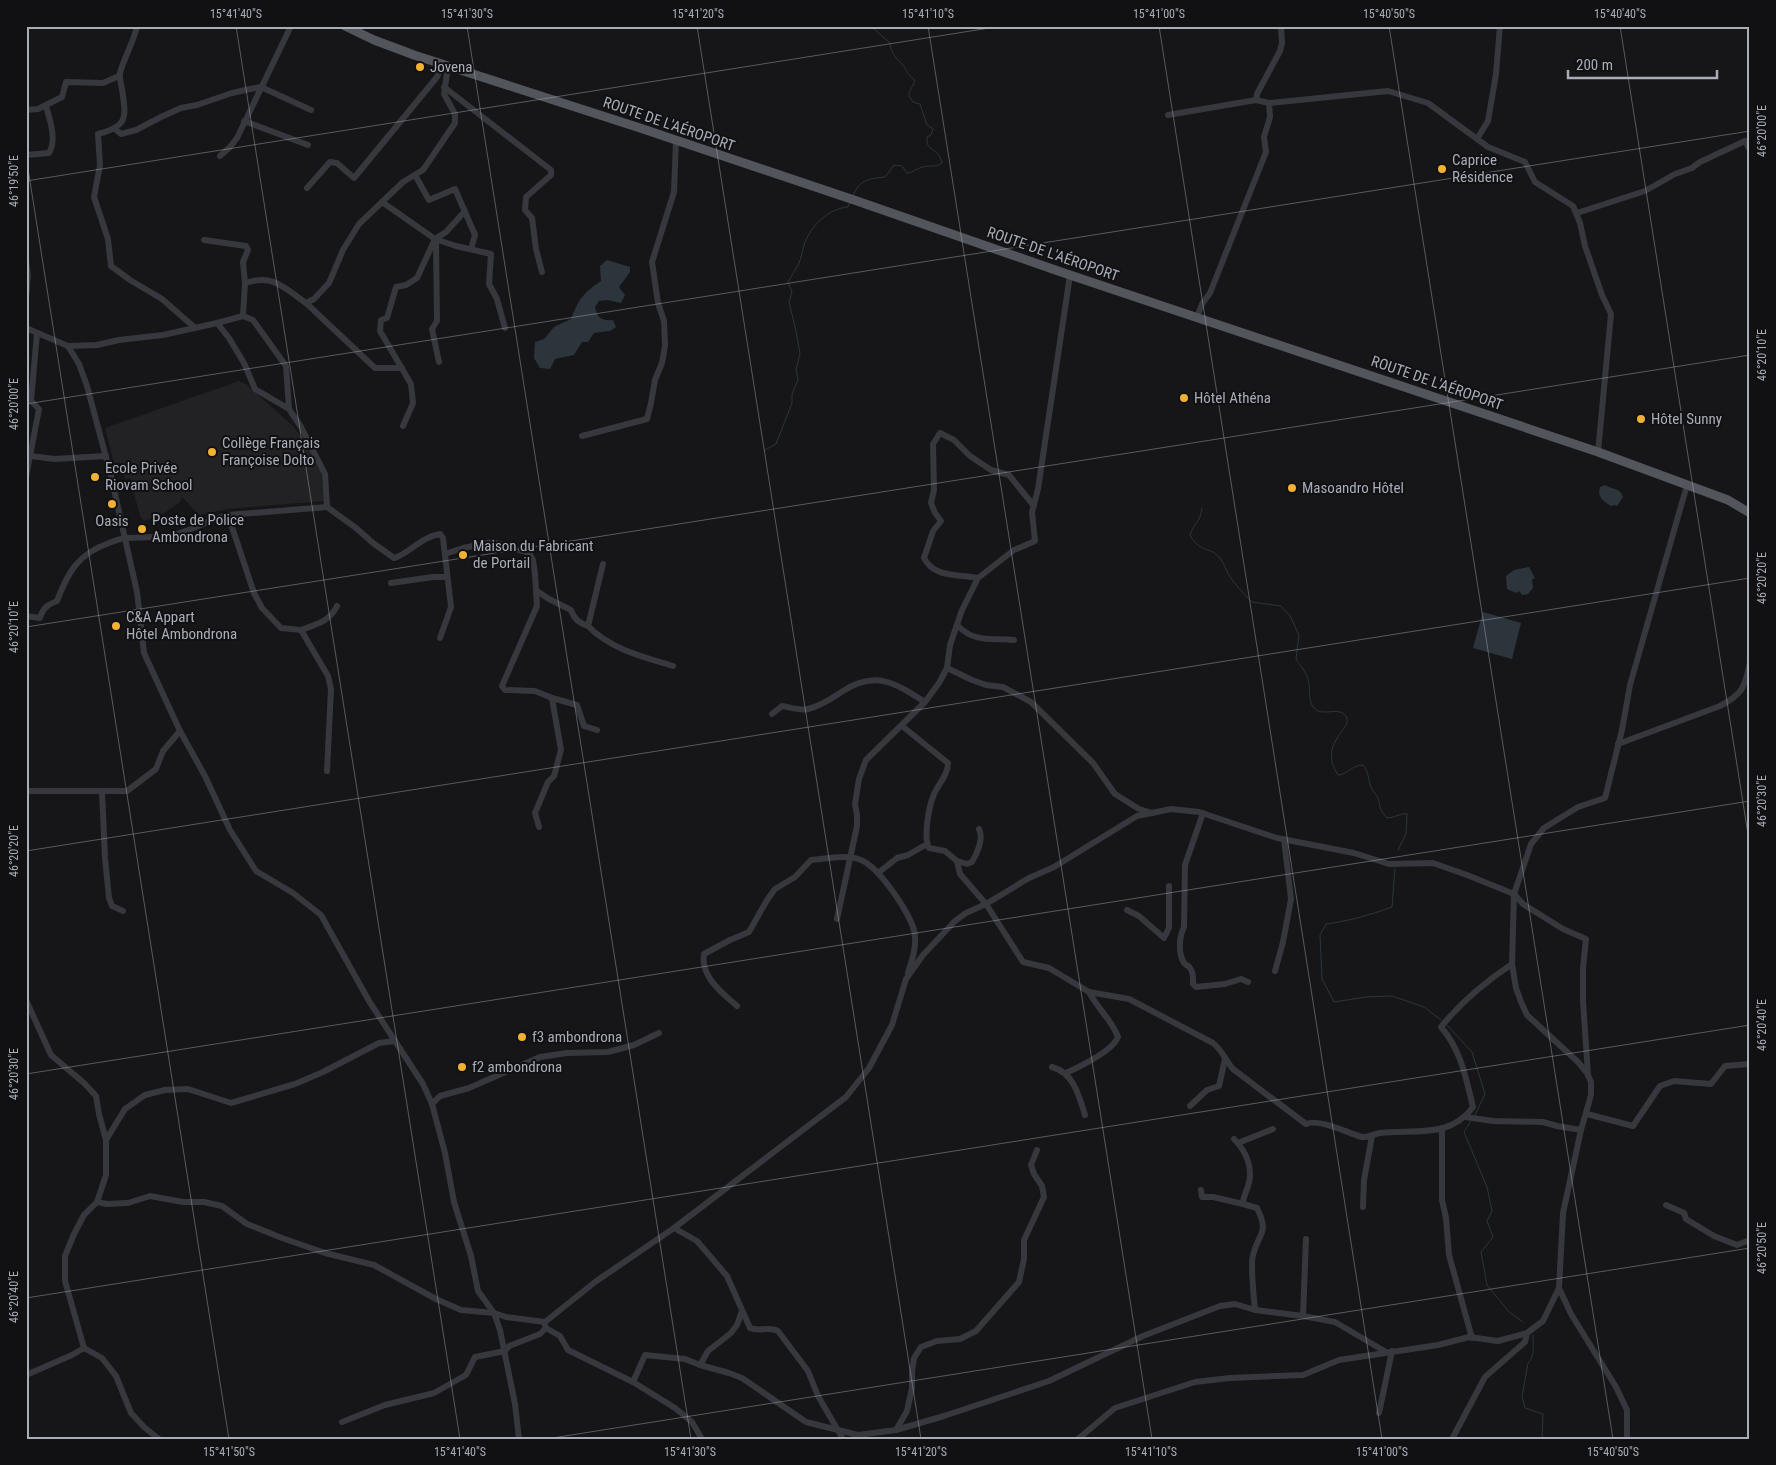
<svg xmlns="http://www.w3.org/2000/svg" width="1776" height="1465" font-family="'Roboto Condensed',sans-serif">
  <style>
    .built { fill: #222225 }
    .water { fill: #2c353c }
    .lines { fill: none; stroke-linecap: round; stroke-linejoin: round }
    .stream { stroke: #2c353c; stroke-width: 1 }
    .minor { stroke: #37383d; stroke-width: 6 }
    .major { stroke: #53555c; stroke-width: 9 }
    .ticks { fill: none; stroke: #a8adb8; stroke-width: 1; stroke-opacity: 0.45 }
    .poi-dot { fill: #f2b134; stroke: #111113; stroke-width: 2 }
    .labels { text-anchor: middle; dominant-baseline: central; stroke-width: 4; stroke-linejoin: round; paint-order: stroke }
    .poi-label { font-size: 15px; fill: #a8adb8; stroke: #111113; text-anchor: start }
    .street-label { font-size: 15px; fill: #a8adb8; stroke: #111113 }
    .neatline { fill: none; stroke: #a8adb8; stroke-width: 2 }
    .ticks-label { font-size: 12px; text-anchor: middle; fill: #a8adb8 }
  </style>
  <rect width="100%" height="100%" fill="#161618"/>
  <polygon class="built" points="239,381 246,384 293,426 320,461 324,501 227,509 199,515 182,497 179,503 161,515 144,521 140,516 130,478 125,479 120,462 114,464 105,428"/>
  <g class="water">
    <path d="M607,260L630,267V272L619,287L625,295L621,303L607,300L599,301L595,307C597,318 602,321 613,320L616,327L610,331L594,333L588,342H582L574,355L555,359L550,369L540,368L534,358L535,342L544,339L554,327L571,319C579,299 583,293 601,281L600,266Z"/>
    <path d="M1605,485C1612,490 1620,487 1623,497L1617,506L1615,505L1611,506C1603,501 1597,497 1600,487Z"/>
    <polygon points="1529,567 1535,578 1532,580 1533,588 1528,594 1522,595 1519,591 1516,593 1507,589 1506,576 1514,570"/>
    <polygon points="1483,612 1521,623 1512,659 1473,648"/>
  </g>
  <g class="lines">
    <g class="stream">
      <path d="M853,196C860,179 868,179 885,177L894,165L902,166L907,173C914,172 916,169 922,167C929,165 935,168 942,163C939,147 925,152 927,137L931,135L933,129L927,125L920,104L913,102L909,96C909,89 914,86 915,80C906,74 908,71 902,64C895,57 891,53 890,43L874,29V26"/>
      <path d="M765,450L776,444L792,403V394L798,380L796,369L800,354L796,331L789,302L792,292L788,282C791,276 795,271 798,265C802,258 802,250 805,242C813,224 828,209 848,207L850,202"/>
      <path d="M1202,508C1200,524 1194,522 1190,535C1201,554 1210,546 1220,558C1224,563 1226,570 1229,575C1235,585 1244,594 1252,602L1281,606L1290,616L1299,635L1296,659C1300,665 1306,672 1308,679C1311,689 1307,700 1314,708C1322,718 1343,704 1347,719C1350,730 1318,745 1338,775C1348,774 1352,765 1363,765C1369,772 1368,779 1371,787C1373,792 1378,796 1379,801C1380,808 1381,812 1387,818C1395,818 1399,813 1407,814L1406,834L1398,850"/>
      <path d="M1395,868L1392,907C1370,915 1349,921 1326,924L1320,935L1322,979L1334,1002L1366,997L1392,996L1424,1007L1441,1020"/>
      <polyline points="1447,1025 1472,1052 1485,1094 1474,1117"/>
      <polyline points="1471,1121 1464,1132 1487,1187 1492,1211 1487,1221 1493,1237 1481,1252 1487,1285 1509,1312 1523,1322"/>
      <path d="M1533,1335C1533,1344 1535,1357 1528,1363L1522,1397L1525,1408L1543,1414L1542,1439"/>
    </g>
    <g class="minor">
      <path d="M137,26C134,42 124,57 120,73C119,78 121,83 122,89C126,117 129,126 98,134L100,165L94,197L108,239L111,266L130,280L162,299L194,327"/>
      <polyline points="444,87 551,170 551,175 526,197 525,210 532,218 536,249 542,272"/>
      <polyline points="1256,100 1257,94 1280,51 1282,43 1281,26"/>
      <polyline points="26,110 38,109 62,97 66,82 103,83 119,76"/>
      <polyline points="1168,115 1256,100 1269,103"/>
      <polyline points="244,121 308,145"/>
      <polyline points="115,129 121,134 136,130 161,117 181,108 197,105 232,93 250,89 261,87 311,110"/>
      <polyline points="1477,139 1488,121 1496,74 1500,26"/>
      <polyline points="1750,141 1745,141 1750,150"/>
      <path d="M26,155L49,153C57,140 50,120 46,106"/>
      <polyline points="220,156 230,147 237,138 291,26"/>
      <polyline points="415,175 429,200 455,189 475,235 471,249"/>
      <polyline points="307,188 330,162 337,163 354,178 437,77 443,64"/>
      <polyline points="382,202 435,239 456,246 491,254 489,284 497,299 505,328"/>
      <polyline points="1577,213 1645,191 1675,174 1692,168 1700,162 1745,141"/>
      <polyline points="204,240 246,246 248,250 243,262 245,283"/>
      <polyline points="436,240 437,321 432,329 439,362"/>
      <polyline points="26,261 28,275 26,297"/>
      <polyline points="306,303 375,368 402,368"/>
      <polyline points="243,316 253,320 286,366 289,409"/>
      <polyline points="1197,317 1202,304 1210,293 1266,152 1264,137 1270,117 1269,103 1388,91 1428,103 1488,147 1525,162 1535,182 1573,206 1580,223 1585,246 1602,295 1611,314 1598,452"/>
      <path d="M217,323L229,338L244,363L255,389L289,409L301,427L325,474L327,507L356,528L373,543L394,558C409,554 420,537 440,534L443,538L451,607L440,638"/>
      <polyline points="26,328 68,346 79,364 87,386 111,476 137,592 144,653 180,731 205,776 230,830 256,871 293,893 321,915 369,1001 423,1084 432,1104 445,1153 454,1202 471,1256 478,1291 494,1313 500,1330 515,1404 519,1439"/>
      <path d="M68,346L97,345L119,340L163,335L217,323L243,316L245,283C274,274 283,287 306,303L314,299L329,283L343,250L359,224L403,182L423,170L455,123V114L444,94L448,66"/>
      <polyline points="403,426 413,403 411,384 380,331 381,320 387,318 396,287 406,285 417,278 435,239 446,232 465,211"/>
      <polyline points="582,436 647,419 651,403 655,380 662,363 665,346 664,321 658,303 652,262 674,192 676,141"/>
      <polyline points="31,456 54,459 106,456"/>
      <polyline points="26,477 39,409 31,401 37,333"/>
      <polyline points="228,515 254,593 262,608 281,628 301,630 328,676 331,689 327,771"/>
      <polyline points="445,554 463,548 493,542 529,553 533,560 535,574 537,606 502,686 505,690 535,691 552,698 561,750 554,776 548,782 535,813 539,827"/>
      <path d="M978,578C958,574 934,578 924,558L933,531L941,521L935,513L931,503L934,490L933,444L940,433L954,440L970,456L991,470L1009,475L1034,506"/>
      <polyline points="391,583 433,577 447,577"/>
      <path d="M537,591L549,599L571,610C574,619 579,623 588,626L603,564"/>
      <path d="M26,616L40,618C43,608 47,605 57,601C68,572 78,554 109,543C114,541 121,538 127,538C144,537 160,538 177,534C195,529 210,519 228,515L327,507"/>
      <path d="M588,626C610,649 643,657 673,666"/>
      <path d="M958,626C975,643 991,638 1014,640"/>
      <path d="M301,630C317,624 329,622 337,606"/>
      <polyline points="947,668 972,680 986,685 1003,687 1031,702 1093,763 1115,794 1139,809 1152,813"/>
      <polyline points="552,698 577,705 584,726 597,730"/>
      <path d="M772,714L782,706C789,707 801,711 808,709C821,706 832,698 843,691C876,670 895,683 925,702L939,683L947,668L950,645L962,610L978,578L1014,550L1035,541L1032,512L1038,489L1070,275"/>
      <path d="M902,726L948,763C948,775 939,783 934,794C929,806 923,837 929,848L945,851L957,861L960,874L986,904L1023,962L1049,968L1089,992L1129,999L1213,1043C1222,1050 1226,1061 1233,1069L1306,1124C1319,1118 1347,1133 1362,1137C1369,1138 1373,1134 1380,1133C1414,1129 1450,1139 1473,1107C1466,1078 1461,1050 1441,1027C1461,1002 1485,982 1512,964"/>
      <path d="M1618,744L1720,706C1743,694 1745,687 1750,662"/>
      <polyline points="26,791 127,791 156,769 163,751 180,731"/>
      <polyline points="102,791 105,858 109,898 112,906 123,911"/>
      <path d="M1203,813L1185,865L1184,927C1179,937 1178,953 1184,963C1186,965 1189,966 1190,968C1194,973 1193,979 1193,984L1196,987L1225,984L1241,979L1248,982"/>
      <path d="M957,861L967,864L972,862C977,854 984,838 979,829"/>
      <polyline points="878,873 897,858 908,855 927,844"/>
      <polyline points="1127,910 1139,916 1164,938 1169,928 1169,886"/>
      <polyline points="837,919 857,826 857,815 855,804 859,779 866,760 925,702"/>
      <polyline points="1275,971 1283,942 1291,899 1284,839"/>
      <polyline points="26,1000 51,1055 84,1083 96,1096 99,1114 106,1140 106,1175 97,1202 84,1215 74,1234 65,1256 65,1281 84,1348 72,1355 26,1375"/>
      <path d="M737,1006C722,993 700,976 704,954L730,940L749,932L767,900L775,889L795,877L811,860C826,859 846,854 861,860C878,866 914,917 915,936C916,949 912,960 908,973"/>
      <path d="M1052,1067C1074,1073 1079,1096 1085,1115"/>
      <path d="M1066,1073C1079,1067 1113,1051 1118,1037C1112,1020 1097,1008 1089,992"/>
      <polyline points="432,1104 440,1096 469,1088 540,1057 567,1053 608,1052 634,1045 659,1033"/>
      <polyline points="1190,1106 1207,1090 1219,1086 1225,1059"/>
      <polyline points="1587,1114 1633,1126 1660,1086 1674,1081 1711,1084 1725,1066 1750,1064"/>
      <polyline points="1465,1117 1493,1121 1543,1122 1557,1126 1581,1130"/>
      <polyline points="1442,1128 1442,1200 1446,1218 1449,1255 1472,1338"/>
      <path d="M1234,1139C1246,1151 1254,1169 1248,1186C1246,1193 1243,1196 1243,1204L1257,1208C1270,1234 1258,1233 1253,1255C1250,1265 1254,1298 1255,1310"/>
      <polyline points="106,1140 125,1109 145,1095 165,1090 188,1089 231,1103 295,1084 323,1072 379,1043 395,1041"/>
      <polyline points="1238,1143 1273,1129"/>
      <polyline points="1201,1190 1202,1197 1213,1197 1243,1204"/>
      <polyline points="97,1202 107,1204 128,1203 150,1196 183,1202 204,1202 222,1206 247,1224 282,1238 325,1253 374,1265 436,1299 461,1310 494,1313 506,1317 545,1322 595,1282 674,1228 846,1097 869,1068 892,1025 906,979 923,955 955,921 966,913 986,904 1029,878 1054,867 1137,816 1171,809 1199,812 1277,838 1354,853 1389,864 1433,863 1467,875 1514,894 1523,904 1563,929 1586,939 1583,968 1583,1001 1588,1075"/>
      <polyline points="1666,1205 1684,1213 1686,1219 1714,1236 1737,1245 1750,1240"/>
      <polyline points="1363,1207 1364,1180 1372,1136"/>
      <path d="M674,1228L697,1241L727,1276L750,1328C759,1332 769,1326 778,1331L808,1371L818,1396L843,1439"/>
      <polyline points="1559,1288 1571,1314 1616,1387 1627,1410 1627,1439"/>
      <polyline points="1303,1316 1306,1239"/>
      <polyline points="545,1325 546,1328 560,1336 568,1350 633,1382 675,1408 692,1422 702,1439"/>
      <polyline points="84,1348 102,1358 116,1376 131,1413 144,1427 159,1439"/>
      <polyline points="700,1365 708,1351 731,1333 737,1325 742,1311"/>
      <polyline points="633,1382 645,1355 685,1359 700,1365 729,1373 742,1378 806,1422 858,1435 896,1430 944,1416 1049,1381 1143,1336 1220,1306 1235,1304 1255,1310 1303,1316 1335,1322 1386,1352"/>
      <polyline points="1379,1413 1392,1351"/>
      <polyline points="342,1422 385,1405 434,1393 466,1375 475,1357 505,1351 509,1346 540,1334 546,1328"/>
      <polyline points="896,1430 907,1411 912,1388 912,1372 914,1358 921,1347 937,1341 960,1339 976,1331 1019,1282 1024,1259 1024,1240 1044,1197 1042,1186 1034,1174 1031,1165 1037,1150"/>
      <polyline points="1078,1439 1115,1408 1195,1382 1230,1378 1303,1375 1339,1360 1438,1345 1469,1337 1498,1341 1527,1333"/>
      <polyline points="1452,1439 1485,1377 1525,1342 1527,1333 1543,1321 1559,1288 1563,1213 1581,1130 1591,1095 1591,1082 1587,1073 1578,1062 1527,1015 1521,1002 1516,988 1512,964 1514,894 1531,844 1544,828 1578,807 1605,798 1622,730 1630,685 1687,485"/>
    </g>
    <polyline class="major" points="345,26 374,40 414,55 640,128 857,201 1064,273 1598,452 1728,500 1750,513"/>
  </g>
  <path class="ticks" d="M236,26L460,1439M467,26L691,1439M697,26L921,1439M928,26L1152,1439M1159,26L1382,1439M1389,26L1613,1439M1620,26L1750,847M26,156L229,1439M26,181L1002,26M26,404L1750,131M26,627L1750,355M26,851L1750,578M26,1074L1750,801M26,1298L1750,1025M546,1439L1750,1248"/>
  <g class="poi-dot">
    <circle cx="420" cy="67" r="5"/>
    <circle cx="1442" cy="169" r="5"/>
    <circle cx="1184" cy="398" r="5"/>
    <circle cx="1641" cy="419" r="5"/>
    <circle cx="212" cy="452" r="5"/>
    <circle cx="95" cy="477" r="5"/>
    <circle cx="1292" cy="488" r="5"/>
    <circle cx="112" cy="504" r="5"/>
    <circle cx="142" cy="529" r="5"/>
    <circle cx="463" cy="555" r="5"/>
    <circle cx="116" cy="626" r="5"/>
    <circle cx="522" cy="1037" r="5"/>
    <circle cx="462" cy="1067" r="5"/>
  </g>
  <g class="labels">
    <g class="poi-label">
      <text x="430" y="67">Jovena</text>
      <text x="1452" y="160">Caprice<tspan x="1452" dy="17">Résidence</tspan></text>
      <text x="1194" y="398">Hôtel Athéna</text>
      <text x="1651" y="419">Hôtel Sunny</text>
      <text x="222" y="443">Collège Français<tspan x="222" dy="17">Françoise Dolto</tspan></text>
      <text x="105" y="468">Ecole Privée<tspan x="105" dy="17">Riovam School</tspan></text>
      <text x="1302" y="488">Masoandro Hôtel</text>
      <text x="152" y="520">Poste de Police<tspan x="152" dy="17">Ambondrona</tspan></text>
      <text x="112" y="521" text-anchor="middle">Oasis</text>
      <text x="473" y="546">Maison du Fabricant<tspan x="473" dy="17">de Portail</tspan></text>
      <text x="126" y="617">C&amp;A Appart<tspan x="126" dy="17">Hôtel Ambondrona</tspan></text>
      <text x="532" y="1037">f3 ambondrona</text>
      <text x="472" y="1067">f2 ambondrona</text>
    </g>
    <g class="street-label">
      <text transform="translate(669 124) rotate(19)">ROUTE DE L'AÉROPORT</text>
      <text transform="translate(1053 254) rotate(19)">ROUTE DE L'AÉROPORT</text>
      <text transform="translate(1437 383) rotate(19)">ROUTE DE L'AÉROPORT</text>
    </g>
  </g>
  <rect width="1776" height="1465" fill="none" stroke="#111113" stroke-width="55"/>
  <path d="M1568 70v8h149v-8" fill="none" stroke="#a8adb8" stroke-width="2.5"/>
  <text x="1576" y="70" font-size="15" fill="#a8adb8" stroke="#111113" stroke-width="4" paint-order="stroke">200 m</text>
  <rect x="28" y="28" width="1720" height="1410" class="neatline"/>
  <g class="ticks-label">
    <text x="236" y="18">15°41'40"S</text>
    <text x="467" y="18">15°41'30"S</text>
    <text x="698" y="18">15°41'20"S</text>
    <text x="928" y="18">15°41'10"S</text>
    <text x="1159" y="18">15°41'00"S</text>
    <text x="1389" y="18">15°40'50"S</text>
    <text x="1620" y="18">15°40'40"S</text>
    <text transform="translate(1762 131) rotate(-90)" y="4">46°20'00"E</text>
    <text transform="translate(14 181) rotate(-90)" y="4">46°19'50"E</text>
    <text transform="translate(1762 355) rotate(-90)" y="4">46°20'10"E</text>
    <text transform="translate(14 404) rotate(-90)" y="4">46°20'00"E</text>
    <text transform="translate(1762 578) rotate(-90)" y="4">46°20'20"E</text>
    <text transform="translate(14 627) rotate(-90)" y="4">46°20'10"E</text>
    <text transform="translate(1762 801) rotate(-90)" y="4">46°20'30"E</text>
    <text transform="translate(14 851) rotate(-90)" y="4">46°20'20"E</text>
    <text transform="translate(1762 1025) rotate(-90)" y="4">46°20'40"E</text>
    <text transform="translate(14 1074) rotate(-90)" y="4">46°20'30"E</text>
    <text transform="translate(1762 1248) rotate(-90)" y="4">46°20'50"E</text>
    <text transform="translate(14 1297) rotate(-90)" y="4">46°20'40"E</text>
    <text x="229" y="1456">15°41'50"S</text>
    <text x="460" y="1456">15°41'40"S</text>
    <text x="690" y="1456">15°41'30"S</text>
    <text x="921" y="1456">15°41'20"S</text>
    <text x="1151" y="1456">15°41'10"S</text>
    <text x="1382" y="1456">15°41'00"S</text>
    <text x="1613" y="1456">15°40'50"S</text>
  </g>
</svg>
